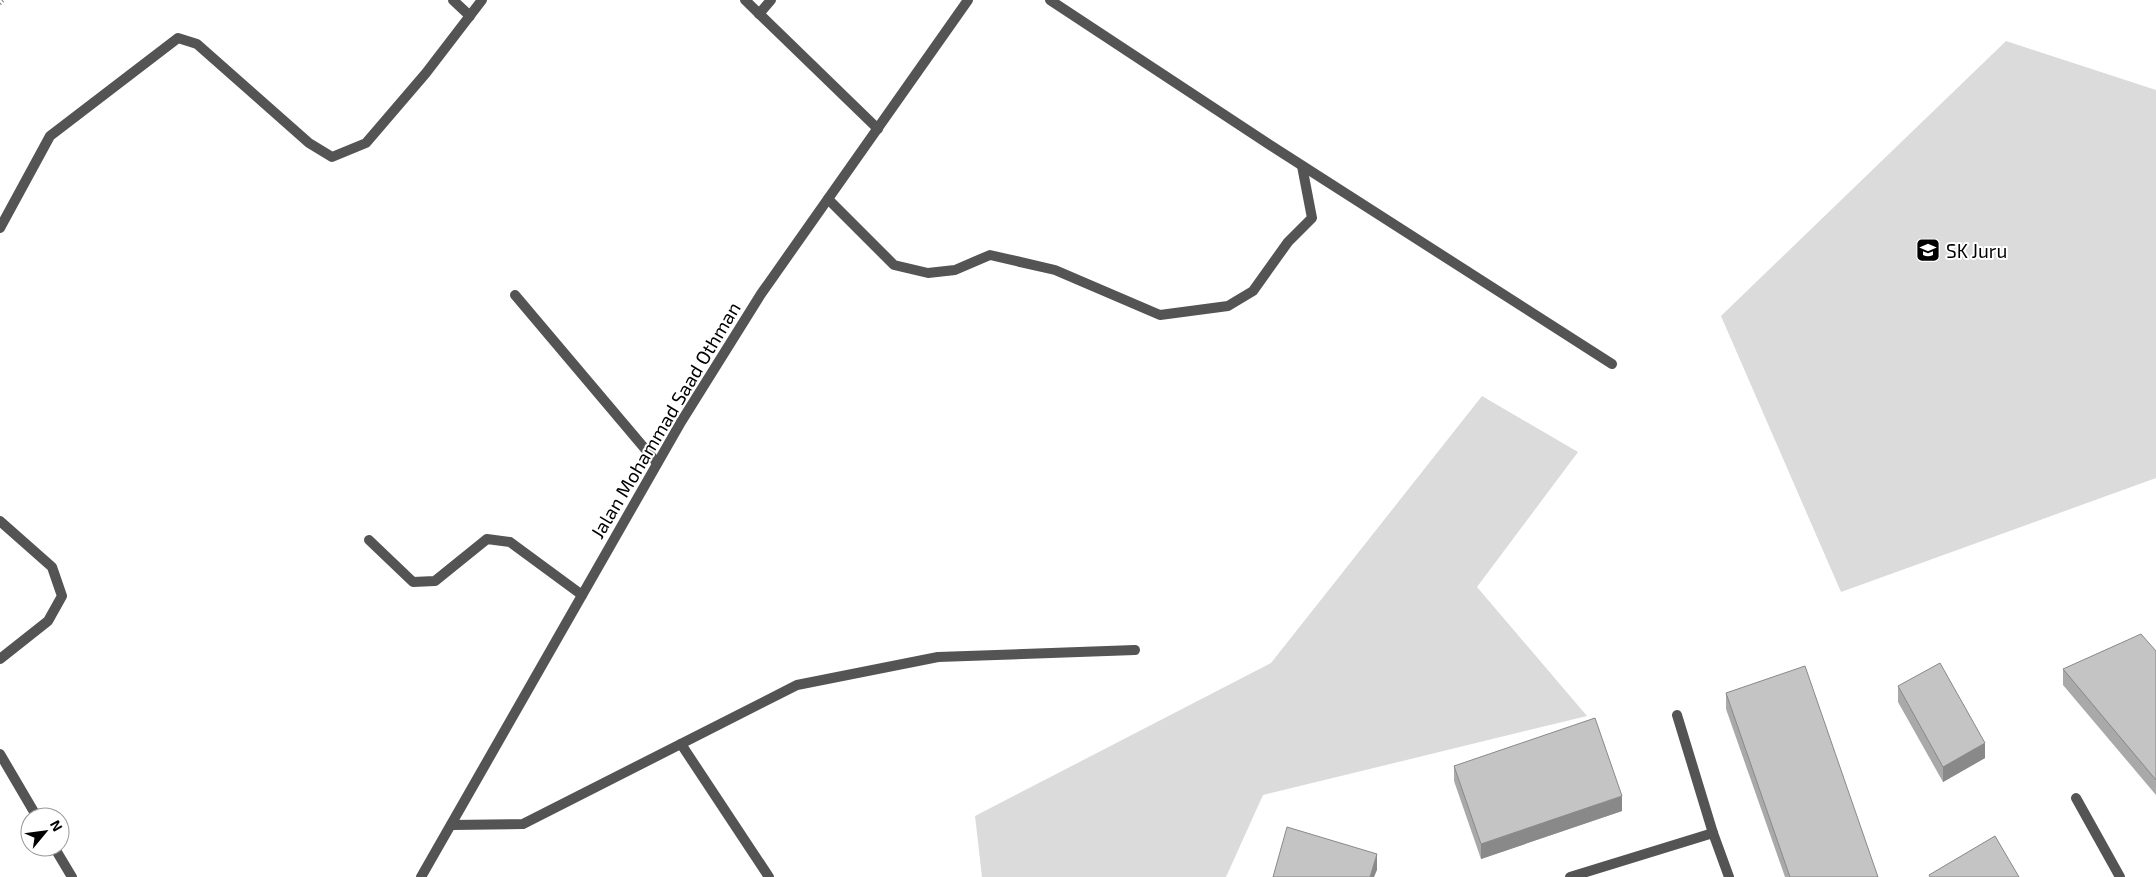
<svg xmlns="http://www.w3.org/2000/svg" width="2156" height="877" font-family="'Exo 2',sans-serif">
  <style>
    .green { fill: #dbdbdb }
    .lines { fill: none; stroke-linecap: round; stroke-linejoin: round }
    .path { stroke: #767676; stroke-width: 3; stroke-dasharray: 1 2.5; stroke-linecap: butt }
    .street { stroke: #545454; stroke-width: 10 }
    .wall { fill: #a9a9a9 }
    .shaded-wall { fill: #898989 }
    .building { fill: #c4c4c4; stroke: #898989 }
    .labels { text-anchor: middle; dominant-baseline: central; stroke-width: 4; stroke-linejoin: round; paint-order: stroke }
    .poi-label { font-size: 19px; fill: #000; stroke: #fff; text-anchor: start }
    .street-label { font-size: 19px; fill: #000; stroke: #fff }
  </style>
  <rect width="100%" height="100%" fill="#fff"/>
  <g class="green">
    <polygon points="2006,41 2156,90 2156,478 1841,592 1721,316"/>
    <polygon points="1482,396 1578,452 1477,587 1587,716 1263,795 1226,877 982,877 975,816 1271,663"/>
  </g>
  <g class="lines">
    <polyline class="path" points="0,4 4,0"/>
    <g class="street">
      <polyline points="453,0 470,16"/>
      <polyline points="745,0 878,129"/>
      <polyline points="1050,0 1270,145 1612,364"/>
      <polyline points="759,14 771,0"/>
      <polyline points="828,199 894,265 928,273 955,270 990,255 1055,270 1160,315 1228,306 1253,291 1288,242 1312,218 1302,166"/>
      <polyline points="0,228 50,136 178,38 197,44 309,143 332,157 366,143 426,73 482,0"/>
      <polyline points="515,295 657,463"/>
      <polyline points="0,521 52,567 62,596 48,621 0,659"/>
      <polyline points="369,540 413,582 435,581 487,539 510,542 582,595"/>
      <polyline points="1677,715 1713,833 1729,877"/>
      <polyline points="681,744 769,877"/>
      <polyline points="0,754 37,817"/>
      <polyline points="2076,798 2120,877"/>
      <polyline points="451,825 523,824 797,685 938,657 1135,650"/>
      <polyline points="54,847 72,877"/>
      <polyline points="421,877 681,422 761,294 968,0"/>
      <polyline points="1570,877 1713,833"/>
    </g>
  </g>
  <g class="wall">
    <polygon points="2156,651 2156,795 2063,685 2063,669"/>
    <polygon points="1898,686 1985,758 1943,782 1898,702"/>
    <polygon points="1726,693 1878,877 1785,877 1726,709"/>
    <polygon points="1454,766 1622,811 1481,859 1454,781"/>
  </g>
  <g class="shaded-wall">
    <polygon points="1985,743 1985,758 1943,782 1943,767"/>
    <polygon points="1622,796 1622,811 1481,859 1481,844"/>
    <polygon points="1377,854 1377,870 1374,877 1370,877"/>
  </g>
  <g class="building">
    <polygon points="2141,634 2156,651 2156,780 2063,669"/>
    <polygon points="1940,663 1985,743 1943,767 1898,686"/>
    <polygon points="1805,666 1878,877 1790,877 1726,693"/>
    <polygon points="1595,718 1622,796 1481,844 1454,766"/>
    <polygon points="1287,827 1377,854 1370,877 1273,877"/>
    <polygon points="1995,836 2019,877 1930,877 1929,875"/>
  </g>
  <defs>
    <g id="school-square" transform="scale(1.25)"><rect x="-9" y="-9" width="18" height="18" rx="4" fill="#000" stroke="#fff"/><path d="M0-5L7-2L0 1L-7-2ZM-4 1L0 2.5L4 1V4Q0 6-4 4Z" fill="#fff"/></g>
  </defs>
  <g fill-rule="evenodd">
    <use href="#school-square" x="1928" y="250"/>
  </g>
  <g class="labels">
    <g class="poi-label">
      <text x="1946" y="250">SK Juru</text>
    </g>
    <g class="street-label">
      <text transform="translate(665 420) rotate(-59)">Jalan Mohammad Saad Othman</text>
    </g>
  </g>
  <g transform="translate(45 832) rotate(61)"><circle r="24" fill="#ffffff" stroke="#999999"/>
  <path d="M0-4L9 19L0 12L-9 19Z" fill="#000000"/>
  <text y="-8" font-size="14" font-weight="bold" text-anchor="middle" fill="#000000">N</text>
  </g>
</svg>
